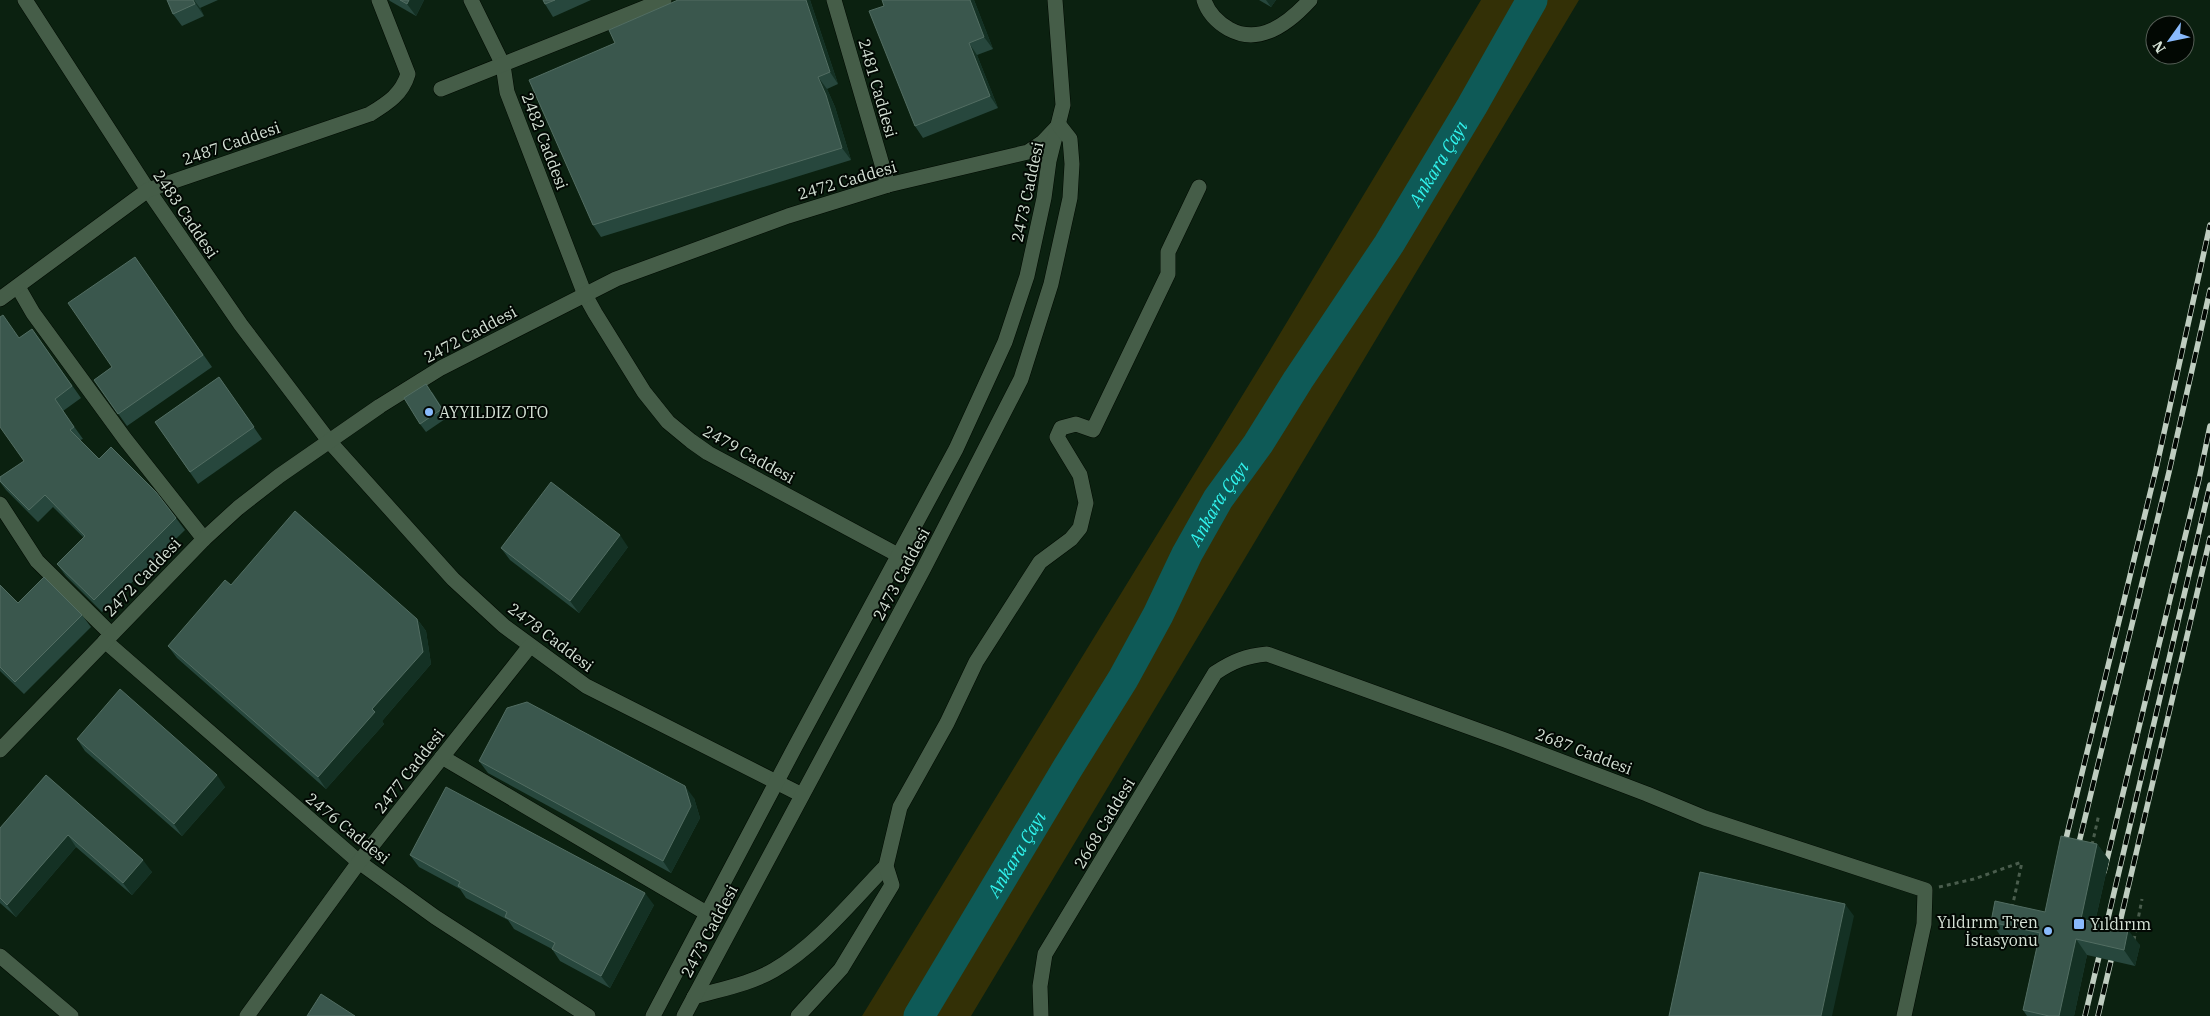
<svg xmlns="http://www.w3.org/2000/svg" width="2210" height="1016" font-family="'IBM Plex Serif',serif">
  <style>
    .green { fill: #333006 }
    .lines { fill: none; stroke-linecap: round; stroke-linejoin: round }
    .river { stroke: #0e5a57; stroke-width: 31 }
    .minor-casing { stroke: #000a01; stroke-width: 16 }
    .path { stroke: #4a5d4d; stroke-width: 3; stroke-dasharray: 4 4; stroke-linecap: butt }
    .minor { stroke: #455d48; stroke-width: 15 }
    .rail-casing { stroke: #bfcdc0; stroke-width: 5.5 }
    .rail { stroke: #020803; stroke-width: 4; stroke-dasharray: 11; stroke-linecap: butt }
    .wall { fill: #27473d }
    .shaded-wall { fill: #143124 }
    .building { fill: #3a574d; stroke: #526d62 }
    .poi-dot { fill: #89bafc; stroke: #020803; stroke-width: 2 }
    .labels { text-anchor: middle; dominant-baseline: central; stroke-width: 4; stroke-linejoin: round; paint-order: stroke }
    .street-label { font-size: 16px; fill: #d5e2d6; stroke: #020803 }
    .poi-label { font-size: 16px; fill: #d5e2d6; stroke: #020803; text-anchor: start }
    .water-label { font-size: 18px; font-style: italic; fill: #30f4ee; stroke: #020803 }
  </style>
  <rect width="100%" height="100%" fill="#0b2110"/>
  <polygon class="green" points="1481,0 1579,0 971,1016 862,1016 1269,352"/>
  <g class="lines">
    <path class="river" id="s1" d="M919,1016L1067,769L1123,679L1158,615L1187,554L1218,499L1258,444L1298,380L1389,244L1472,106L1532,0"/>
    <g class="minor-casing">
      <g id="minor">
        <polyline points="25,0 148,190 241,325 329,441 453,579 504,626 586,686 802,795"/>
        <polyline points="471,0 503,65 507,92 585,295 595,313 644,392 668,422 691,441 708,453 898,555"/>
        <polyline points="834,0 888,185"/>
        <path d="M1204,0C1208,13 1217,22 1229,29C1260,46 1289,23 1310,0"/>
        <polyline points="441,89 664,0"/>
        <polyline points="18,287 33,313 125,439 204,539"/>
        <path d="M0,299L148,190L370,114C388,103 402,94 408,74L379,0"/>
        <polyline points="0,504 37,561 111,634"/>
        <polyline points="105,641 359,862 435,917 588,1016"/>
        <polyline points="0,750 204,539 238,508 279,476 380,406 441,368 616,279 788,216 888,185 1028,152 1043,142 1059,125"/>
        <polyline points="442,757 708,914"/>
        <polyline points="0,956 71,1016"/>
        <path d="M694,997C721,989 750,984 774,970C816,946 852,901 886,866"/>
        <polyline points="247,1016 359,862 530,646"/>
        <polyline points="653,1016 795,747 956,449 1005,342 1027,276 1044,198 1049,161 1063,105 1055,0"/>
        <polyline points="684,1016 924,568 1021,379 1051,284 1070,198 1072,164 1070,139 1059,125"/>
        <polyline points="798,1016 841,969 892,885 886,866 900,807 947,723 976,662 1040,562 1071,539 1080,528 1086,503 1080,475 1057,437 1061,428 1076,424 1093,430 1168,274 1168,252 1199,187"/>
        <path d="M1041,1016L1040,986L1045,954L1215,673C1233,661 1246,656 1267,654L1505,740L1647,794L1705,818L1925,890L1924,924L1904,1016"/>
      </g>
    </g>
    <g class="path">
      <polyline points="2092,845 2099,814"/>
      <polyline points="1939,887 1974,879 2022,862"/>
      <polyline points="2012,908 2022,862"/>
      <polyline points="2134,940 2142,899"/>
    </g>
    <use href="#minor" class="minor"/>
    <g class="rail-casing">
      <g id="rail">
        <polyline points="2063,851 2156,469 2210,225"/>
        <polyline points="2076,855 2169,472 2210,290"/>
        <polyline points="2104,872 2199,479 2210,426"/>
        <polyline points="2085,1016 2210,485"/>
        <polyline points="2098,1016 2210,538"/>
      </g>
    </g>
    <use href="#rail" class="rail"/>
  </g>
  <g class="wall">
    <polygon points="167,0 218,0 200,8 204,16 182,26 173,14"/>
    <polygon points="389,0 424,0 416,16 390,1"/>
    <polygon points="543,0 591,0 553,17 545,4"/>
    <polygon points="678,0 810,0 838,84 827,89 835,107 851,160 601,237 593,225 615,43"/>
    <polygon points="974,0 993,49 977,55 998,108 923,138 915,126 884,6"/>
    <polygon points="1259,0 1276,0 1271,7"/>
    <polygon points="135,257 212,367 127,426 94,380 112,367"/>
    <polygon points="32,329 81,398 63,411 83,439 80,440 99,459 176,518 185,530 102,612 66,576 57,564 84,538 53,507 38,522 6,490 0,482 0,477 24,461 19,338"/>
    <polygon points="219,377 262,439 198,484 155,422"/>
    <polygon points="432,392 448,417 426,432 420,424"/>
    <polygon points="628,547 579,613 510,560 501,548"/>
    <polygon points="0,585 18,603 82,615 91,627 24,694 0,671"/>
    <polygon points="231,585 417,619 426,631 431,664 382,721 384,724 326,789 177,658 168,646"/>
    <polygon points="77,739 225,787 182,836 85,751"/>
    <polygon points="479,761 694,798 700,818 671,873 488,773"/>
    <polygon points="46,775 152,872 132,895 76,847 16,917 0,903 0,828"/>
    <polygon points="2097,844 2109,860 2095,922 2140,945 2135,966 2087,955 2074,1016 2027,1016 2023,1010 2037,946 2002,938 1991,922 2045,912"/>
    <polygon points="410,855 654,905 610,988 560,961 552,949 514,929 508,920 466,898 460,889 419,867"/>
  </g>
  <g class="shaded-wall">
    <polygon points="193,0 194,0 200,8 204,16"/>
    <polygon points="409,0 424,0 416,16 407,4"/>
    <polygon points="806,0 810,0 838,84 830,72"/>
    <polygon points="970,0 974,0 993,49 984,37"/>
    <polygon points="1266,0 1276,0 1271,7"/>
    <polygon points="969,43 977,55 998,108 990,96"/>
    <polygon points="818,77 827,89 835,107 851,160 842,148"/>
    <polygon points="620,535 628,547 579,613 570,601"/>
    <polygon points="417,619 426,631 431,664 382,721 384,724 326,789 318,777 372,709"/>
    <polygon points="217,775 225,787 182,836 174,824"/>
    <polygon points="685,786 694,798 700,818 671,873 663,861"/>
    <polygon points="68,835 76,847 16,917 7,905"/>
    <polygon points="2097,844 2109,860 2092,935 2081,919"/>
    <polygon points="143,860 152,872 132,895 123,883"/>
    <polygon points="645,893 654,905 610,988 601,976"/>
    <polygon points="1845,904 1854,916 1832,1016 1821,1016"/>
    <polygon points="2128,930 2140,945 2135,966 2124,950"/>
    <polygon points="2076,939 2087,955 2074,1016 2059,1016"/>
  </g>
  <g class="building">
    <polygon points="167,0 193,0 195,4 173,14"/>
    <polygon points="400,0 409,0 407,4"/>
    <polygon points="543,0 555,0 545,4"/>
    <polygon points="678,0 806,0 830,72 818,77 826,95 842,148 593,225 529,80 615,43 609,30"/>
    <polygon points="882,0 970,0 984,37 969,43 990,96 915,126 869,11 884,6"/>
    <polygon points="135,257 203,355 118,414 94,380 112,367 68,303"/>
    <polygon points="3,315 19,338 32,329 72,386 55,399 74,427 70,430 99,459 111,447 156,492 176,518 94,600 57,564 85,536 45,495 29,510 0,481 0,477 24,461 0,427 0,317"/>
    <polygon points="219,377 254,427 190,472 155,422"/>
    <polygon points="426,384 442,409 420,424 404,398"/>
    <polygon points="551,482 620,535 570,601 501,548"/>
    <polygon points="295,511 417,619 423,652 372,709 375,712 318,777 168,646 225,580 231,585"/>
    <polygon points="44,577 82,615 15,682 0,667 0,585 18,603"/>
    <polygon points="120,689 217,775 174,824 77,739"/>
    <polygon points="527,702 685,786 691,806 663,861 479,761 507,708"/>
    <polygon points="46,775 143,860 123,883 68,835 7,905 0,898 0,828"/>
    <polygon points="446,787 645,893 601,976 552,949 555,943 505,917 507,912 458,886 460,882 410,855"/>
    <polygon points="2061,836 2097,844 2081,919 2128,930 2124,950 2076,939 2059,1016 2049,1016 2023,1010 2040,933 1991,922 1995,901 2045,912"/>
    <polygon points="1700,872 1845,904 1821,1016 1669,1016"/>
    <polygon points="321,994 355,1016 307,1016"/>
  </g>
  <g class="poi-dot">
    <circle cx="429" cy="412" r="5"/>
    <rect x="2073" y="918" width="12" height="12" rx="2.5"/>
    <circle cx="2048" cy="931" r="5"/>
  </g>
  <g class="labels">
    <g class="street-label">
      <text transform="translate(878 88) rotate(74)">2481 Caddesi</text>
      <text transform="translate(545 141) rotate(69)">2482 Caddesi</text>
      <text transform="translate(231 143) rotate(-19)">2487 Caddesi</text>
      <text transform="translate(847 180) rotate(-16)">2472 Caddesi</text>
      <text transform="translate(1027 192) rotate(-78)">2473 Caddesi</text>
      <text transform="translate(186 214) rotate(56)">2483 Caddesi</text>
      <text transform="translate(470 334) rotate(-28)">2472 Caddesi</text>
      <text transform="translate(749 454) rotate(29)">2479 Caddesi</text>
      <text transform="translate(901 574) rotate(-62)">2473 Caddesi</text>
      <text transform="translate(142 577) rotate(-46)">2472 Caddesi</text>
      <text transform="translate(551 637) rotate(37)">2478 Caddesi</text>
      <text transform="translate(1584 751) rotate(21)">2687 Caddesi</text>
      <text transform="translate(409 771) rotate(-52)">2477 Caddesi</text>
      <text transform="translate(1104 823) rotate(-59)">2668 Caddesi</text>
      <text transform="translate(348 828) rotate(39)">2476 Caddesi</text>
      <text transform="translate(709 931) rotate(-62)">2473 Caddesi</text>
    </g>
    <g class="poi-label">
      <text x="439" y="412">AYYILDIZ OTO</text>
      <text x="2038" y="922" text-anchor="end">Yıldırım Tren<tspan x="2038" dy="18">İstasyonu</tspan></text>
      <text x="2090" y="924">Yıldırım</text>
    </g>
    <g class="water-label">
      <text stroke="none"><textPath href="#s1" startOffset="999">Ankara Çayı</textPath></text>
      <text stroke="none"><textPath href="#s1" startOffset="594">Ankara Çayı</textPath></text>
      <text stroke="none"><textPath href="#s1" startOffset="189">Ankara Çayı</textPath></text>
    </g>
  </g>
  <g transform="translate(2170 40) rotate(237)"><circle r="24" fill="#020803" stroke="#565f57"/>
  <path d="M0-4L9 19L0 12L-9 19Z" fill="#89bafc"/>
  <text y="-8" font-size="14" font-weight="bold" text-anchor="middle" fill="#d5e2d6">N</text>
  </g>
</svg>
